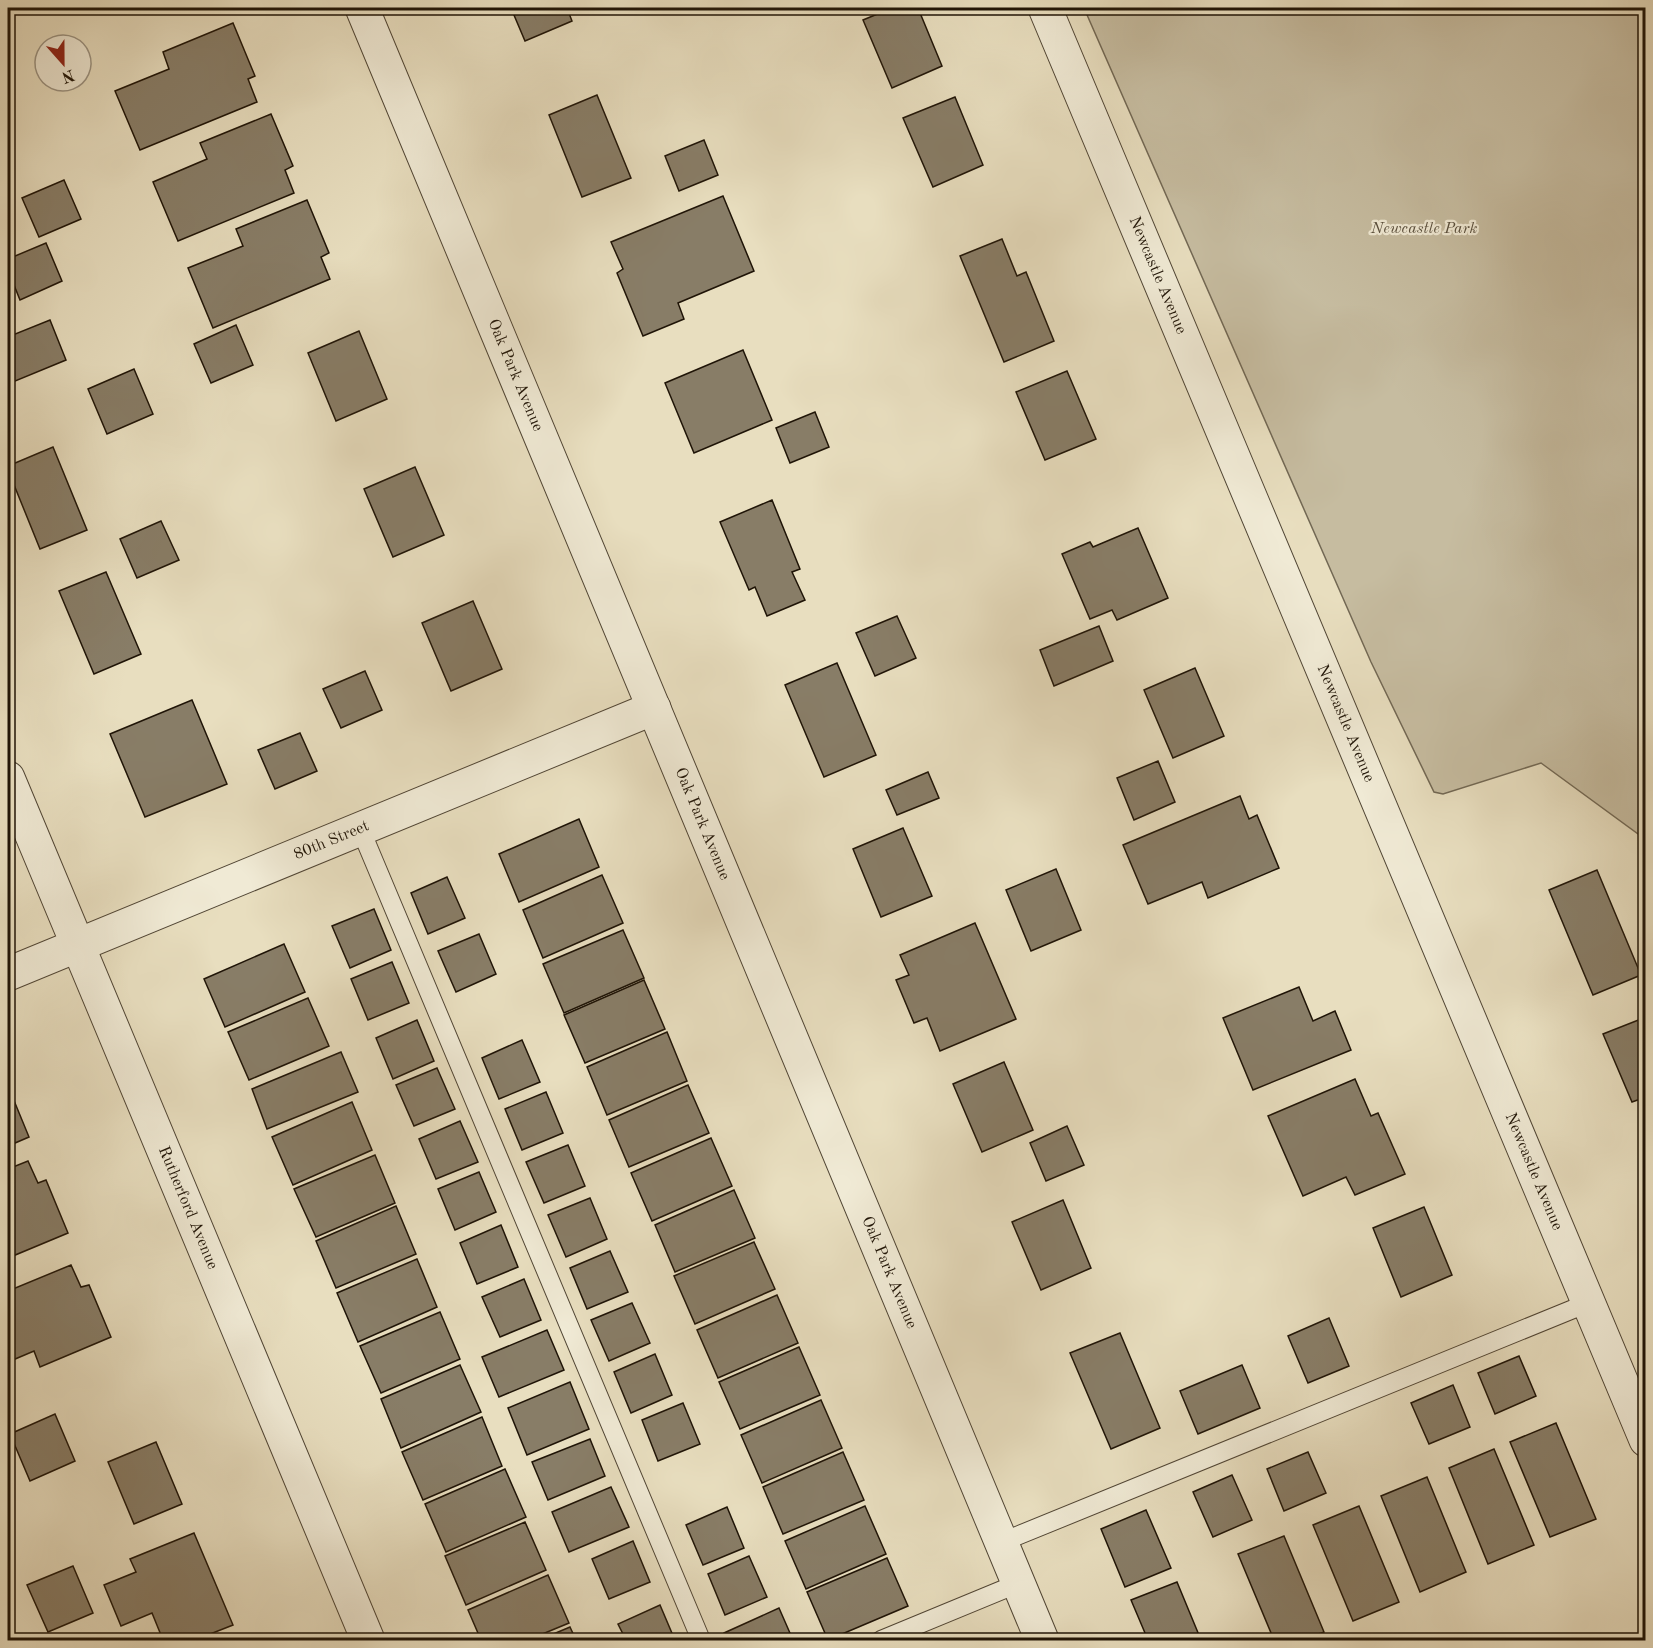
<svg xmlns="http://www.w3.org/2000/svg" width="1653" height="1648" font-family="'Old Standard TT',serif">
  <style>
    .green { fill: #c6bca0; stroke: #726854; stroke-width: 1.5 }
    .building { fill: #887d67; stroke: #1f1407; stroke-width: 1.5 }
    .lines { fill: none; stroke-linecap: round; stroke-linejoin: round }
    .lane-casing { stroke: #514635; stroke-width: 20 }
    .street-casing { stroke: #514635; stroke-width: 35 }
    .lane { stroke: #f0ead5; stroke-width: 18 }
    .street { stroke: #f0ead5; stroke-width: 33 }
    .labels { text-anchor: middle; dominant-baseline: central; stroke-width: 4.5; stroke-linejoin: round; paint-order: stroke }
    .park-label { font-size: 16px; font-style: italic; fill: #594f3d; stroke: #f0ead5 }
    .street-label { font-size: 16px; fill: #1f1407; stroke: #f0ead5 }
  </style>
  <rect width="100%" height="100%" fill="#e8debf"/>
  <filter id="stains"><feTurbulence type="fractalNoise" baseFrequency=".00333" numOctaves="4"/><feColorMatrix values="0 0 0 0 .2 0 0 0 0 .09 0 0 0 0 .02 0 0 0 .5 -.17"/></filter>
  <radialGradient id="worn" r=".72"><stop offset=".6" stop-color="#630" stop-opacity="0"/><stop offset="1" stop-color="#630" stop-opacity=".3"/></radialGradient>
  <polygon class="green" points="1084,8 1645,8 1645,839 1541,763 1443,794 1434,792 1371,662"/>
  <g class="building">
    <polygon points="511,8 567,8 572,21 525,41"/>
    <polygon points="892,8 918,8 942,66 892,88 863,20"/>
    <polygon points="233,23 255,76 248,79 257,102 140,150 115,91 169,69 163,52"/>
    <polygon points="597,95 631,178 582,197 549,115"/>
    <polygon points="955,97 983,165 933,187 903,118"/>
    <polygon points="271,114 293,166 285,170 294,193 178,241 153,182 207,159 200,143"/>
    <polygon points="704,140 718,175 679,191 665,156"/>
    <polygon points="64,180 81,219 39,237 22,198"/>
    <polygon points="723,196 754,271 678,303 684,319 643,336 617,273 623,269 611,242"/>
    <polygon points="307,200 329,253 321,257 330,279 213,328 188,268 243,246 236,229"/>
    <polygon points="1002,239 1017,276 1026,272 1054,341 1004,362 960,256"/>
    <polygon points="46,243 62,281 20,300 8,270 8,259"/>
    <polygon points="50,320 66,360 8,384 8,335 8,337"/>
    <polygon points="236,325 253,365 211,383 194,344"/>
    <polygon points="359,331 387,399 336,421 308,353"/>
    <polygon points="743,350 772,420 694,453 665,383"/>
    <polygon points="134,369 153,414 107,434 88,389"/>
    <polygon points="1067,371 1096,439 1045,460 1016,392"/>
    <polygon points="815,412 829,447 790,463 776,428"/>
    <polygon points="53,447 87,530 40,549 8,470 8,466"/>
    <polygon points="415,467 444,535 393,557 364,489"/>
    <polygon points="772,500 800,569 792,572 805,600 767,616 755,587 749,590 720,522"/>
    <polygon points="161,521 179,560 137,578 120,539"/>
    <polygon points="1138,528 1168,598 1117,620 1112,610 1090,619 1062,554 1090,542 1093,547"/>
    <polygon points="106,572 141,654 94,674 59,591"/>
    <polygon points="473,601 502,669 451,691 422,623"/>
    <polygon points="897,616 916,658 875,676 856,633"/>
    <polygon points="1099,626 1113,661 1054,686 1040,650"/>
    <polygon points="837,663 876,755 824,777 785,685"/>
    <polygon points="1195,668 1224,736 1173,758 1144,690"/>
    <polygon points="365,671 382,710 341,728 323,689"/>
    <polygon points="192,700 227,784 145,817 110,734"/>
    <polygon points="300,733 317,771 275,789 258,750"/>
    <polygon points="1158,761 1175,802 1134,820 1117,778"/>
    <polygon points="928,772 939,798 897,815 886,790"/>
    <polygon points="1240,796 1249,819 1257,815 1279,868 1208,898 1202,882 1148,904 1123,845"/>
    <polygon points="579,819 599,867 519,902 499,854"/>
    <polygon points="903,828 932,896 881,917 853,849"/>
    <polygon points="1056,869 1081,930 1031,951 1006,890"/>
    <polygon points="1597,870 1641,975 1593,995 1549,890"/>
    <polygon points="602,875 623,923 543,958 523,910"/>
    <polygon points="447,877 465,918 428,934 411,893"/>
    <polygon points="374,909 391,950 350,968 332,926"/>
    <polygon points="975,923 1016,1019 940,1051 927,1018 914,1023 896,980 909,975 900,955"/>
    <polygon points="623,930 644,978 564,1013 543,964"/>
    <polygon points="479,934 496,974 456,992 438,951"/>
    <polygon points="284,944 305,992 225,1027 204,979"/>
    <polygon points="392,962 409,1003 368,1020 351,979"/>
    <polygon points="644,980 665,1029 585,1063 564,1015"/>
    <polygon points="1299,987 1313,1021 1335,1011 1351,1050 1253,1090 1223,1018"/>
    <polygon points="308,998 329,1046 249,1080 228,1032"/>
    <polygon points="1646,1017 1646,1097 1632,1102 1603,1034"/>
    <polygon points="417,1020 434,1061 393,1079 376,1038"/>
    <polygon points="667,1032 687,1081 607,1115 587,1067"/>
    <polygon points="522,1040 540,1082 499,1099 482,1058"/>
    <polygon points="341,1052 358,1092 267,1129 252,1089"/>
    <polygon points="1004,1062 1033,1130 982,1152 953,1084"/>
    <polygon points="437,1068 455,1109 414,1126 396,1085"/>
    <polygon points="1355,1079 1371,1116 1378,1113 1405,1174 1355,1195 1346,1177 1303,1196 1268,1116"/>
    <polygon points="688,1085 709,1133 629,1167 609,1120"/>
    <polygon points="8,1086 29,1137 8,1146"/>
    <polygon points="546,1092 563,1133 522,1150 505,1109"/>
    <polygon points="352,1102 372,1150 293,1185 272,1137"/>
    <polygon points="460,1121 478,1162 436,1179 419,1139"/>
    <polygon points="1067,1126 1084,1165 1046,1181 1030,1143"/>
    <polygon points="711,1138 732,1186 652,1221 631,1173"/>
    <polygon points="568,1145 585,1186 544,1203 526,1162"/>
    <polygon points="375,1155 395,1203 316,1237 294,1189"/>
    <polygon points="28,1161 38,1183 46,1180 68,1233 8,1258 8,1169"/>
    <polygon points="479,1172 496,1212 455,1230 438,1189"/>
    <polygon points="734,1190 755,1238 675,1272 655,1225"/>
    <polygon points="590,1198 607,1239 566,1257 548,1215"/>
    <polygon points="1063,1200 1091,1268 1041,1290 1012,1222"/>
    <polygon points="396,1206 416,1254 336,1288 316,1241"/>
    <polygon points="1424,1207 1452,1275 1401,1297 1373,1228"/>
    <polygon points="501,1225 518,1267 477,1284 460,1243"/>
    <polygon points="754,1242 775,1289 695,1324 674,1276"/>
    <polygon points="610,1251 628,1292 587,1309 570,1268"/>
    <polygon points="417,1259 437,1307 358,1342 337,1293"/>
    <polygon points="71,1265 81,1287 89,1285 111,1337 40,1367 34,1351 8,1362 8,1291"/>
    <polygon points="524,1279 541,1320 500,1337 482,1297"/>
    <polygon points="777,1295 798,1343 718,1378 697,1330"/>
    <polygon points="632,1303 650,1343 609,1361 591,1320"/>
    <polygon points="440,1312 460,1359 381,1393 360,1346"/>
    <polygon points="1329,1318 1349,1366 1308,1383 1288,1336"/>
    <polygon points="547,1330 564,1370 499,1397 482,1357"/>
    <polygon points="1120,1333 1160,1428 1111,1449 1070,1353"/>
    <polygon points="799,1347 820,1395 740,1429 719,1382"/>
    <polygon points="655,1354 672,1395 631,1413 614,1372"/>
    <polygon points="1519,1356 1536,1396 1495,1414 1478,1373"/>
    <polygon points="460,1365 481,1412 401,1448 381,1399"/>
    <polygon points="1242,1365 1260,1408 1198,1434 1180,1391"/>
    <polygon points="570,1382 589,1429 527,1455 508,1408"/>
    <polygon points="1453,1385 1470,1427 1429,1444 1411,1403"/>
    <polygon points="821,1400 842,1448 762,1483 741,1435"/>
    <polygon points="683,1403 700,1444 658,1461 642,1420"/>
    <polygon points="55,1414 75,1461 30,1481 10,1434"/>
    <polygon points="482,1417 502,1466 423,1500 402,1452"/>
    <polygon points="1556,1423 1596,1519 1550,1537 1510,1442"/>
    <polygon points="590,1439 605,1476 548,1500 532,1462"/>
    <polygon points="156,1442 182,1504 134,1524 108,1462"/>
    <polygon points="1494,1449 1534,1545 1488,1564 1449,1468"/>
    <polygon points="843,1452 864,1500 783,1534 763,1487"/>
    <polygon points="1308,1452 1326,1493 1284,1511 1267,1469"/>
    <polygon points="505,1469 526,1517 446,1552 425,1504"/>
    <polygon points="1232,1475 1252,1520 1213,1537 1193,1492"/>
    <polygon points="1427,1477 1466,1572 1420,1592 1381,1496"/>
    <polygon points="611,1487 629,1527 569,1552 552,1512"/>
    <polygon points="865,1506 886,1554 806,1589 785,1541"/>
    <polygon points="1359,1506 1399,1602 1353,1621 1313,1525"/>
    <polygon points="727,1507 744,1548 703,1565 686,1525"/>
    <polygon points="1146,1510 1171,1568 1125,1587 1101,1529"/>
    <polygon points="525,1522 546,1570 466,1605 445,1556"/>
    <polygon points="194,1533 233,1625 195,1640 163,1640 152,1613 121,1626 104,1585 136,1572 130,1559"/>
    <polygon points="1284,1536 1324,1632 1302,1640 1274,1640 1238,1554"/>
    <polygon points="633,1541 650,1582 609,1599 592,1559"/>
    <polygon points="749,1556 767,1597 725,1615 708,1574"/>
    <polygon points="887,1558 908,1606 828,1640 807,1592"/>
    <polygon points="73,1566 93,1613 48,1632 27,1585"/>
    <polygon points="548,1575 569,1623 528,1640 481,1640 468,1610"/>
    <polygon points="1177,1582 1201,1640 1148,1640 1131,1600"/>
    <polygon points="660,1605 674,1638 670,1640 626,1640 618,1624"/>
    <polygon points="779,1608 793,1640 727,1640 724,1633"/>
    <polygon points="570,1627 576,1640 539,1640"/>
    <polygon points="960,1635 963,1640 947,1640"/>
  </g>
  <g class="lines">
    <g class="lane-casing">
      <g id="lane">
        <polyline points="360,828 701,1640"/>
        <polyline points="1002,1542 1588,1303"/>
        <polyline points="881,1640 1019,1583"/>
      </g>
    </g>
    <g class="street-casing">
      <g id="street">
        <path id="s1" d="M362,8L1042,1640"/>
        <path id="s2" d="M1045,8L1646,1440"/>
        <path id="s3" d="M8,778L368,1640"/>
        <path id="s4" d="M8,974L654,708"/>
      </g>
    </g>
    <use href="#lane" class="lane"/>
    <use href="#street" class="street"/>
  </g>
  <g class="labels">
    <g class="park-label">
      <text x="1424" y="229">Newcastle Park</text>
    </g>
    <g class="street-label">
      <text stroke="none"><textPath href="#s2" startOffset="290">Newcastle Avenue</textPath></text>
      <text stroke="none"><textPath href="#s1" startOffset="398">Oak Park Avenue</textPath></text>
      <text stroke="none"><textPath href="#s2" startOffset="776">Newcastle Avenue</textPath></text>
      <text stroke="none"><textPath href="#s1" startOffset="884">Oak Park Avenue</textPath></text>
      <text stroke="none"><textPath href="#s4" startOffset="350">80th Street</textPath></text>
      <text stroke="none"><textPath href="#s2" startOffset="1262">Newcastle Avenue</textPath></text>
      <text stroke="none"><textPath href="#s3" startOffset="466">Rutherford Avenue</textPath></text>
      <text stroke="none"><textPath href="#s1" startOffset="1370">Oak Park Avenue</textPath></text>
    </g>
  </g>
  <rect width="1653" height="1648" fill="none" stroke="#e8debf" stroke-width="30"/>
  <rect x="9" y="9" width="1635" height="1630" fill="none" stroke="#1f1407" stroke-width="3"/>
  <rect x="15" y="15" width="1623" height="1618" fill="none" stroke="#1f1407" stroke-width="1.5"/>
  <g transform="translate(63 63) rotate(159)"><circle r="28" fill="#f0ead5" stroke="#9c9483" stroke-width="1.5"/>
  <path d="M0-4.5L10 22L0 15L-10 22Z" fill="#8f2418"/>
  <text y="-9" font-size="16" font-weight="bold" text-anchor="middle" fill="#1f1407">N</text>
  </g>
  <rect width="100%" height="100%" filter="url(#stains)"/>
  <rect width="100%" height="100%" fill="url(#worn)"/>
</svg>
